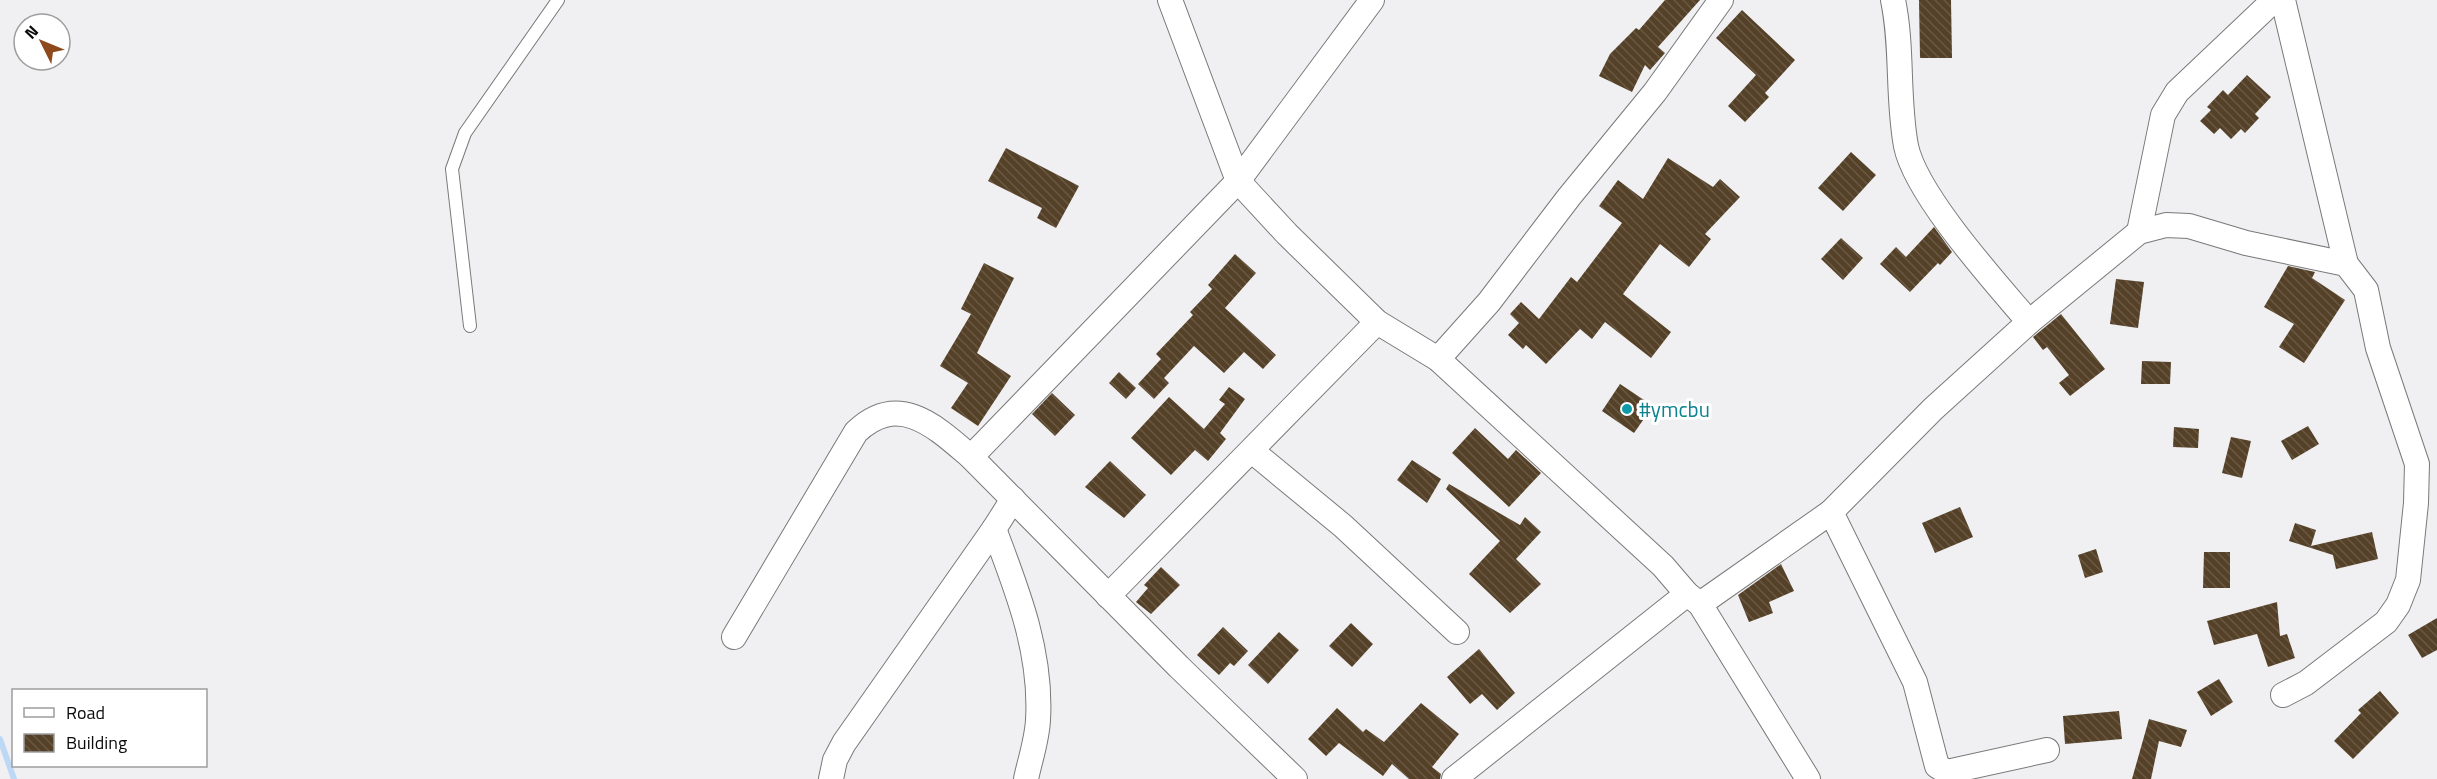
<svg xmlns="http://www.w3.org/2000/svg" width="2437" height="779" font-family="'Titillium Web',sans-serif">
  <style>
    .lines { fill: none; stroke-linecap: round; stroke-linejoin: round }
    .stream { stroke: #bdd8f4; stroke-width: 6 }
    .building { fill: url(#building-back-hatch) }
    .service-casing { stroke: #79797a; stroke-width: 14 }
    .minor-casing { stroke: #79797a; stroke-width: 26 }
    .service { stroke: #fff; stroke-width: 12 }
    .minor { stroke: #fff; stroke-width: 24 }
    .culture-dot { fill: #0f9aa8; stroke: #fff; stroke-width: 2 }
    .labels { text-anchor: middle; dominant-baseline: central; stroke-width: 6; stroke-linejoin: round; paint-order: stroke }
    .culture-label { font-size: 21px; fill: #0d838f; stroke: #fff; text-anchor: start }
  </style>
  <defs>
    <pattern id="building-back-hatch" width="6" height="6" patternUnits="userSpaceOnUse" patternTransform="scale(1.5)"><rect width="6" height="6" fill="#554127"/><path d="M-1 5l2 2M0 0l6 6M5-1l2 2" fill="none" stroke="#685844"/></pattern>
  </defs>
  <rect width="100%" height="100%" fill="#f0f0f2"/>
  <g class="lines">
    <polyline class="stream" points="0,739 14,779"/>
  </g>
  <g class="building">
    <polygon points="1665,0 1700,0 1658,47 1665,53 1650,70 1645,65 1632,92 1599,76 1610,54 1636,28 1639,30"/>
    <polygon points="1919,0 1951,0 1952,58 1920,58"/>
    <polygon points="1742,10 1795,60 1765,93 1769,97 1745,122 1728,106 1756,75 1716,38"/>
    <polygon points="2247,75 2271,97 2255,114 2259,118 2245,133 2241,129 2231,139 2220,128 2214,134 2200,121 2211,110 2207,107 2223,90 2228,95"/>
    <polygon points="1006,148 1079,186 1056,228 1037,218 1042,208 988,181"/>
    <polygon points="1851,152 1876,175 1843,211 1818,188"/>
    <polygon points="1668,158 1713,187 1720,179 1740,197 1705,234 1711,239 1689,267 1660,244 1623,294 1671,332 1651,358 1605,322 1592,339 1580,329 1546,364 1526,345 1523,349 1508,335 1519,323 1510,314 1521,302 1539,319 1571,277 1577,282 1622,223 1599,206 1618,180 1643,199"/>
    <polygon points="1934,227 1952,252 1940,265 1938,263 1910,292 1880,264 1896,247 1906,257"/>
    <polygon points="1841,238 1863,258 1843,280 1821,259"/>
    <polygon points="1235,254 1256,273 1225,308 1276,355 1263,369 1244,352 1224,373 1194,346 1164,378 1169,383 1154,399 1138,384 1161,359 1156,354 1193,315 1190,312 1212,289 1208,285"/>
    <polygon points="984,263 1014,278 977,353 1011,376 978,426 951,408 968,383 940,366 971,314 961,309"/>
    <polygon points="2288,266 2315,272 2312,278 2345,300 2304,363 2279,347 2294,324 2264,307"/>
    <polygon points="2116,279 2144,282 2138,328 2110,324"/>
    <polygon points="2061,314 2105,369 2070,396 2059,383 2069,375 2047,347 2043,350 2033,337"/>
    <polygon points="2142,361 2171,362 2170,384 2141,384"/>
    <polygon points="1119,372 1136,388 1126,399 1109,383"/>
    <polygon points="1620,384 1653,406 1634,433 1602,411"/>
    <polygon points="1229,387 1245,399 1220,433 1226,439 1208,461 1195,450 1171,475 1131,438 1169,397 1204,429 1225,404 1219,400"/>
    <polygon points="1052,393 1075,415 1055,436 1032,414"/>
    <polygon points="2308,426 2319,444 2292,460 2281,441"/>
    <polygon points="2174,427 2199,429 2198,448 2173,447"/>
    <polygon points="1475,428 1508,459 1516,450 1541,473 1509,507 1452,453"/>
    <polygon points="2231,437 2251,441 2242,478 2222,473"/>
    <polygon points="1412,460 1441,479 1427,503 1397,480"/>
    <polygon points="1110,461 1146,495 1124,518 1085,487"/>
    <polygon points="1449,484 1520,525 1525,517 1541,532 1516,559 1541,584 1510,613 1469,574 1500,541 1446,489"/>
    <polygon points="1960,507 1973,537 1935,553 1922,523"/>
    <polygon points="2295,523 2316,530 2311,546 2372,532 2378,559 2336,569 2333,555 2289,541"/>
    <polygon points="2096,549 2103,572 2085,578 2078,555"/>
    <polygon points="2204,552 2230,552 2230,588 2203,588"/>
    <polygon points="1781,564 1794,591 1769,602 1773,613 1749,622 1738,595"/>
    <polygon points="1161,567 1180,585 1151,614 1136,602 1148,588 1144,585"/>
    <polygon points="2277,602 2280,636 2287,634 2295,658 2268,667 2257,634 2214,645 2207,621"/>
    <polygon points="2437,618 2437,650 2422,658 2408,635"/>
    <polygon points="1351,623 1373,644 1352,667 1329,646"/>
    <polygon points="1223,627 1248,651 1234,666 1230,663 1219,675 1197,655"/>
    <polygon points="1279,632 1299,650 1268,684 1248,665"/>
    <polygon points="1479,649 1515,693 1497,710 1482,694 1470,704 1447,677"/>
    <polygon points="2219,679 2233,702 2211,716 2197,692"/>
    <polygon points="2380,691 2399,713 2353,759 2334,741 2361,713 2358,710"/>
    <polygon points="1421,703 1459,734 1432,767 1441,774 1440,779 1409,779 1392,764 1383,776 1339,743 1326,756 1308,739 1337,708 1363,732 1366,729 1384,742"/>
    <polygon points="2119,711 2122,739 2065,744 2063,716"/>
    <polygon points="2149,719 2187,730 2181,747 2159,741 2151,779 2132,779"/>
  </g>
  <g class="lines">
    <g class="service-casing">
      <polyline id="service" points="470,326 452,169 465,133 558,0"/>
    </g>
    <g class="minor-casing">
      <g id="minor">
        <polyline points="1170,0 1238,181 1287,234 1377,322 1438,359 1663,566 1687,594 1700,604 1808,779"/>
        <polyline points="2283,0 2346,264"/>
        <polyline points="2139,232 2163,115 2177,92 2274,0"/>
        <polyline points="2029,322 2139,232 2166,225 2189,226 2246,243 2346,264 2366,290 2378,348 2417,464 2416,503 2408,580 2398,605 2386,622 2306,683 2283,695"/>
        <polyline points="1438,359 1489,302 1569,197 1655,92 1721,0"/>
        <polyline points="1252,451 1343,526 1457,632"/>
        <polyline points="971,457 1238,181 1372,0"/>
        <polyline points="1831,512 1915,682 1937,766 1947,772 2047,750"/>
        <path d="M994,529C1018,592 1042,653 1038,720C1037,740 1030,760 1026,779"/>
        <polyline points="1108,596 1377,322"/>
        <path d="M1700,604L1831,512L1933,409L2029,322C1996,283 1916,195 1906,146C1897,98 1903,48 1893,0"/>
        <path d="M734,637L856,432C899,391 936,427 971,457L1179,667L1295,779"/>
        <polyline points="831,779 835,760 844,743 994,529 1013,499"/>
        <polyline points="1454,779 1687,594"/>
      </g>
    </g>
    <use href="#service" class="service"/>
    <use href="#minor" class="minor"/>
  </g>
  <circle class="culture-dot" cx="1627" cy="409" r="6"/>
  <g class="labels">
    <g class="culture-label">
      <text x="1639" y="409">#ymcbu</text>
    </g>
  </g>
  <rect x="12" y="689" width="195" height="78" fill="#ffffff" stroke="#9d9d9e" stroke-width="1.5"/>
  <rect x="24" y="708" width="30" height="9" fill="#ffffff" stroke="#9d9d9e" stroke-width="1.5"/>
  <text x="66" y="719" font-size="18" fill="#0b0b0c">Road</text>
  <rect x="24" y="734" width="30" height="18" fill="url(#building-back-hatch)" stroke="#9d9d9e" stroke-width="1.5"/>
  <text x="66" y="749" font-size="18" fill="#0b0b0c">Building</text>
  <g transform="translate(42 42) rotate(313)"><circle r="28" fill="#ffffff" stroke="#9d9d9e" stroke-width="1.5"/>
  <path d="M0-4.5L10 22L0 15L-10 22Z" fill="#8d491b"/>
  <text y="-9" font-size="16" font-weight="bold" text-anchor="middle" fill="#0b0b0c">N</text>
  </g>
</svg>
